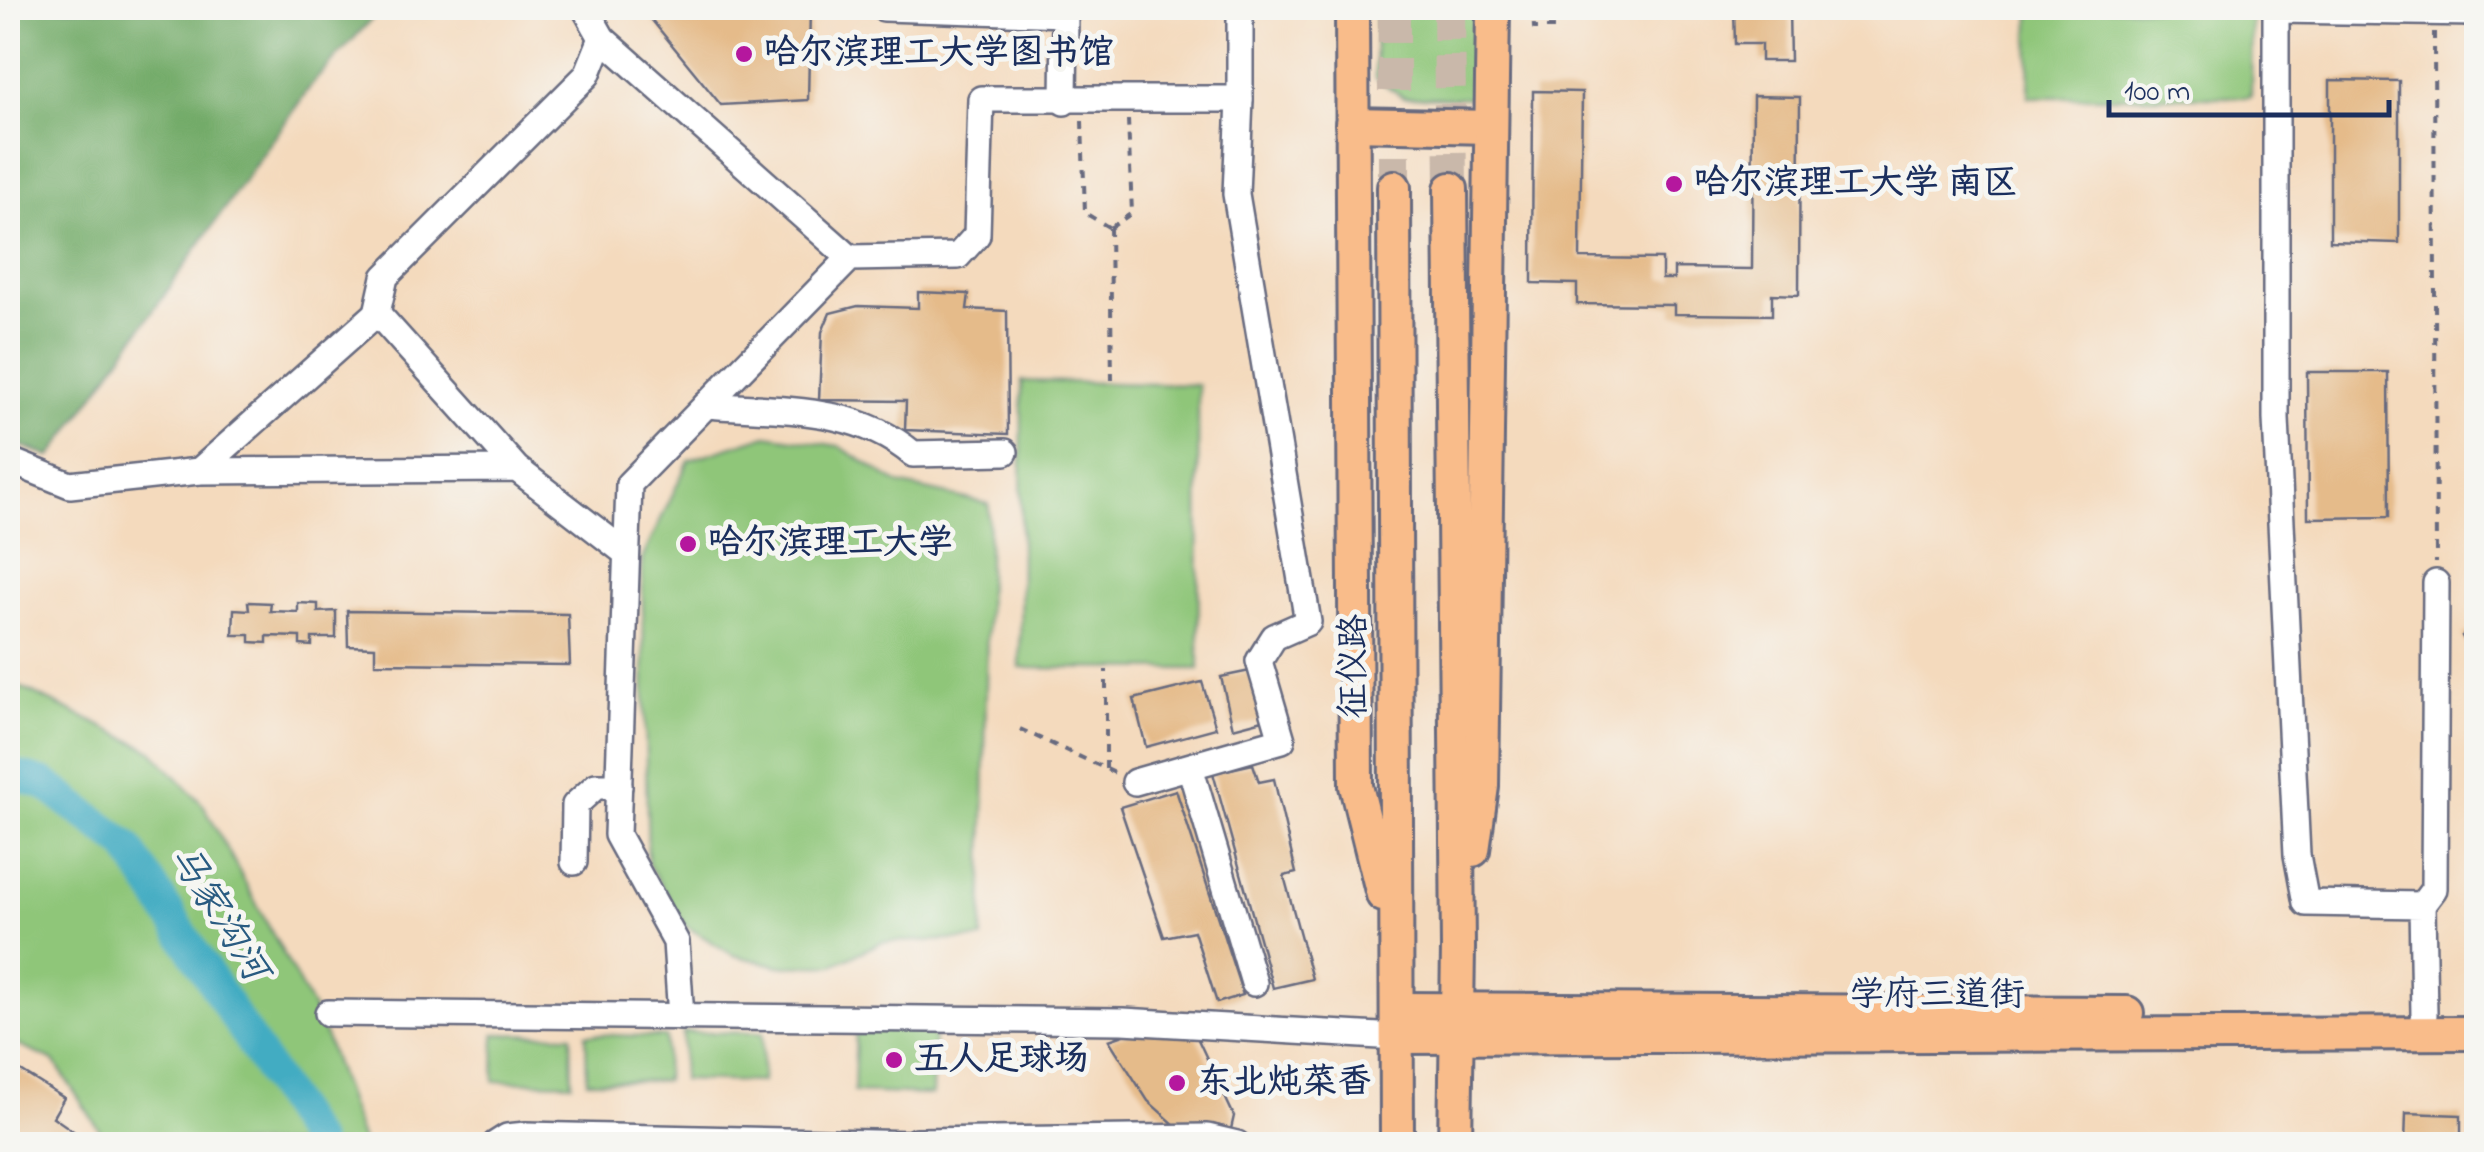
<svg xmlns="http://www.w3.org/2000/svg" width="2484" height="1152" font-family="'Indie Flower','LXGW WenKai TC',sans-serif">
  <style>
    .green { fill: #8fc679; stroke: #557a6c; stroke-width: 2.5 }
    .forest { fill: #73ab69; stroke: #476d64; stroke-width: 2.5 }
    .lines { fill: none; stroke-linecap: round; stroke-linejoin: round }
    .river { stroke: #43acc2; stroke-width: 32 }
    .building { fill: #e5bb8a }
    .major-tunnel { stroke: #c9b8aa; stroke-width: 32; stroke-dasharray: 32 16; stroke-linecap: butt }
    .minor-casing { stroke: #676b7f; stroke-width: 30 }
    .major-casing { stroke: #676b7f; stroke-width: 38 }
    .path { stroke: #676b7f; stroke-width: 4; stroke-dasharray: 8 8; stroke-linecap: butt }
    .minor { stroke: #fff; stroke-width: 25 }
    .major { stroke: #f9bc8a; stroke-width: 32 }
    .poi-dot { fill: #b5179e; stroke: #f6f6f2; stroke-width: 4 }
    .labels { text-anchor: middle; dominant-baseline: central; stroke-width: 10; stroke-linejoin: round; paint-order: stroke }
    .poi-label { font-size: 35px; font-weight: bold; fill: #1b2f5e; stroke: #f6f6f2; text-anchor: start }
    .street-label { font-size: 35px; fill: #1b2f5e; stroke: #f6f6f2 }
    .water-label { font-size: 38px; font-style: italic; fill: #295b81; stroke: #f6f6f2 }
  </style>
  <rect width="100%" height="100%" fill="#f6f6f2"/>
  <filter id="ink" filterUnits="userSpaceOnUse"><feTurbulence type="fractalNoise" baseFrequency=".01" numOctaves="2"/><feDisplacementMap in="SourceGraphic" scale="20" xChannelSelector="R" yChannelSelector="G"/><feConvolveMatrix kernelMatrix="1 2 1 2 8 2 1 2 1" color-interpolation-filters="sRGB"/></filter>
  <filter id="wash" filterUnits="userSpaceOnUse"><feTurbulence type="fractalNoise" baseFrequency=".0048" numOctaves="4" result="noise"/><feDisplacementMap in="SourceGraphic" scale="40" xChannelSelector="R" yChannelSelector="G"/><feGaussianBlur stdDeviation="2.25" result="paint"/><feColorMatrix in="noise" values="0 0 0 0 0 0 0 0 0 0 0 0 0 0 0 0 0 1.4 0 .05"/><feComposite in="paint" operator="in"/></filter>
  <g filter="url(#wash)">
    <rect width="100%" height="100%" fill="#f4dabd"/>
    <g class="green">
      <polygon points="1376,8 1481,8 1480,98 1404,97 1375,78"/>
      <polygon points="2030,8 2252,8 2251,97 2029,97"/>
      <polygon points="1022,381 1198,385 1199,669 1020,668"/>
      <polygon points="767,435 839,446 899,484 989,504 982,939 882,942 833,965 779,966 733,955 686,926 648,864 642,559 689,460"/>
      <polygon points="8,681 151,750 204,806 321,1024 363,1144 109,1144 54,1061 8,1041"/>
      <polygon points="856,1027 934,1028 932,1095 854,1092"/>
      <polygon points="683,1032 763,1033 762,1082 682,1080"/>
      <polygon points="495,1034 571,1035 572,1083 494,1081"/>
      <polygon points="586,1034 666,1037 665,1081 587,1081"/>
    </g>
    <polygon class="forest" points="8,8 382,8 312,84 51,457 8,441"/>
    <g class="lines">
      <polyline class="river" points="8,773 45,784 127,846 315,1144"/>
    </g>
    <g id="blocks">
      <g class="building">
        <polygon points="642,8 810,8 808,100 721,105"/>
        <polygon points="1734,8 1789,8 1790,61 1761,61 1761,44 1735,44"/>
        <polygon points="2330,80 2399,81 2399,243 2330,241"/>
        <polygon points="1533,91 1582,92 1580,258 1662,259 1662,279 1674,279 1674,268 1752,269 1753,96 1800,97 1799,295 1772,294 1772,315 1674,314 1674,305 1577,304 1577,284 1532,283"/>
        <polygon points="918,292 969,294 967,309 1007,311 1008,434 905,430 906,401 819,400 822,332 830,313 858,306 918,308"/>
        <polygon points="2307,372 2388,372 2389,517 2308,518"/>
        <polygon points="248,602 271,603 270,611 298,612 298,603 318,604 318,612 336,611 336,638 312,638 312,646 300,645 300,637 267,636 267,643 250,642 250,635 233,635 234,609 249,610"/>
        <polygon points="347,611 568,614 570,665 375,663 375,647 348,646"/>
        <polygon points="2476,628 2476,662 2462,636"/>
        <polygon points="1250,671 1263,720 1233,728 1221,677"/>
        <polygon points="1202,682 1216,728 1146,747 1134,699"/>
        <polygon points="1253,764 1259,782 1274,779 1296,873 1284,876 1312,979 1273,988 1213,773"/>
        <polygon points="1176,790 1243,995 1217,1003 1194,931 1164,937 1120,807"/>
        <polygon points="1139,1030 1194,1031 1234,1116 1231,1129 1213,1124 1176,1126 1148,1101 1109,1040"/>
        <polygon points="8,1063 64,1098 53,1117 92,1144 21,1144 8,1136"/>
        <polygon points="2406,1113 2461,1115 2461,1144 2405,1144"/>
      </g>
    </g>
  </g>
  <g filter="url(#ink)">
    <use href="#blocks" fill-opacity="0" stroke="#676b7f" stroke-width="2.5"/>
    <g class="lines">
      <g class="major-tunnel">
        <polyline points="1449,8 1451,189"/>
        <polyline points="1394,187 1394,8"/>
      </g>
      <g class="minor-casing">
        <g id="minor">
          <polyline points="585,8 602,38 850,258"/>
          <polyline points="884,8 1065,14 1064,102"/>
          <polyline points="1240,99 1240,8"/>
          <polyline points="377,313 385,277 587,75 602,38"/>
          <path d="M706,405C779,411 855,405 913,454L1005,452"/>
          <polyline points="8,460 70,485 199,471"/>
          <polyline points="517,469 199,471 377,313 517,469 626,553"/>
          <polyline points="1190,767 1254,983"/>
          <polyline points="574,862 575,805 596,786 619,786"/>
          <polyline points="2422,905 2434,889 2436,583"/>
          <polyline points="328,1013 1123,1021 1397,1037"/>
          <polyline points="2424,1015 2422,905 2306,903 2297,855 2276,419 2276,10 2476,13"/>
          <polyline points="681,1017 676,942 617,835 629,484 850,258 958,256 977,235 981,99 1240,99 1236,194 1308,622 1274,637 1259,661 1282,740 1135,782"/>
          <polyline points="916,1141 1207,1137 1237,1144"/>
          <polyline points="496,1144 507,1137 526,1135 916,1144"/>
        </g>
      </g>
      <g class="major-casing">
        <g id="major">
          <polyline points="1352,8 1356,786 1383,895"/>
          <polyline points="1352,124 1491,127"/>
          <polyline points="1394,187 1397,1144"/>
          <polyline points="1451,189 1458,948 1455,1144"/>
          <polyline points="1473,850 1482,786 1493,8"/>
          <polyline points="1398,1009 2127,1013"/>
          <polyline points="1397,1037 2476,1033"/>
        </g>
      </g>
      <g class="path">
        <polyline points="1533,8 1534,28 1557,28 1557,8"/>
        <polyline points="1290,14 1290,8"/>
        <polyline points="2434,32 2436,563"/>
        <polyline points="1082,121 1085,213 1110,228"/>
        <polyline points="1110,228 1112,381"/>
        <polyline points="1110,228 1132,213 1128,120"/>
        <polyline points="1020,729 1117,774"/>
        <polyline points="1106,769 1106,670"/>
      </g>
      <use href="#minor" class="minor"/>
      <use href="#major" class="major"/>
    </g>
  </g>
  <g class="poi-dot">
    <circle cx="744" cy="54" r="10"/>
    <circle cx="1674" cy="184" r="10"/>
    <circle cx="688" cy="544" r="10"/>
    <circle cx="894" cy="1060" r="10"/>
    <circle cx="1177" cy="1083" r="10"/>
  </g>
  <g class="labels">
    <g class="poi-label">
      <text x="764" y="54">哈尔滨理工大学图书馆</text>
      <text x="1694" y="184">哈尔滨理工大学 南区</text>
      <text x="708" y="544">哈尔滨理工大学</text>
      <text x="914" y="1060">五人足球场</text>
      <text x="1197" y="1083">东北炖菜香</text>
    </g>
    <g class="street-label">
      <text transform="translate(1355 666) rotate(-90)">征仪路</text>
      <text x="1937" y="996">学府三道街</text>
    </g>
    <g class="water-label">
      <text transform="translate(217 914) rotate(58)">马家沟河</text>
    </g>
  </g>
  <rect width="2484" height="1152" fill="none" stroke="#f6f6f2" stroke-width="40"/>
  <path d="M2109 100v15h280v-15" fill="none" stroke="#1b2f5e" stroke-width="5"/>
  <text x="2124" y="100" font-size="30" fill="#1b2f5e" stroke="#f6f6f2" stroke-width="8" paint-order="stroke">100 m</text>
</svg>
